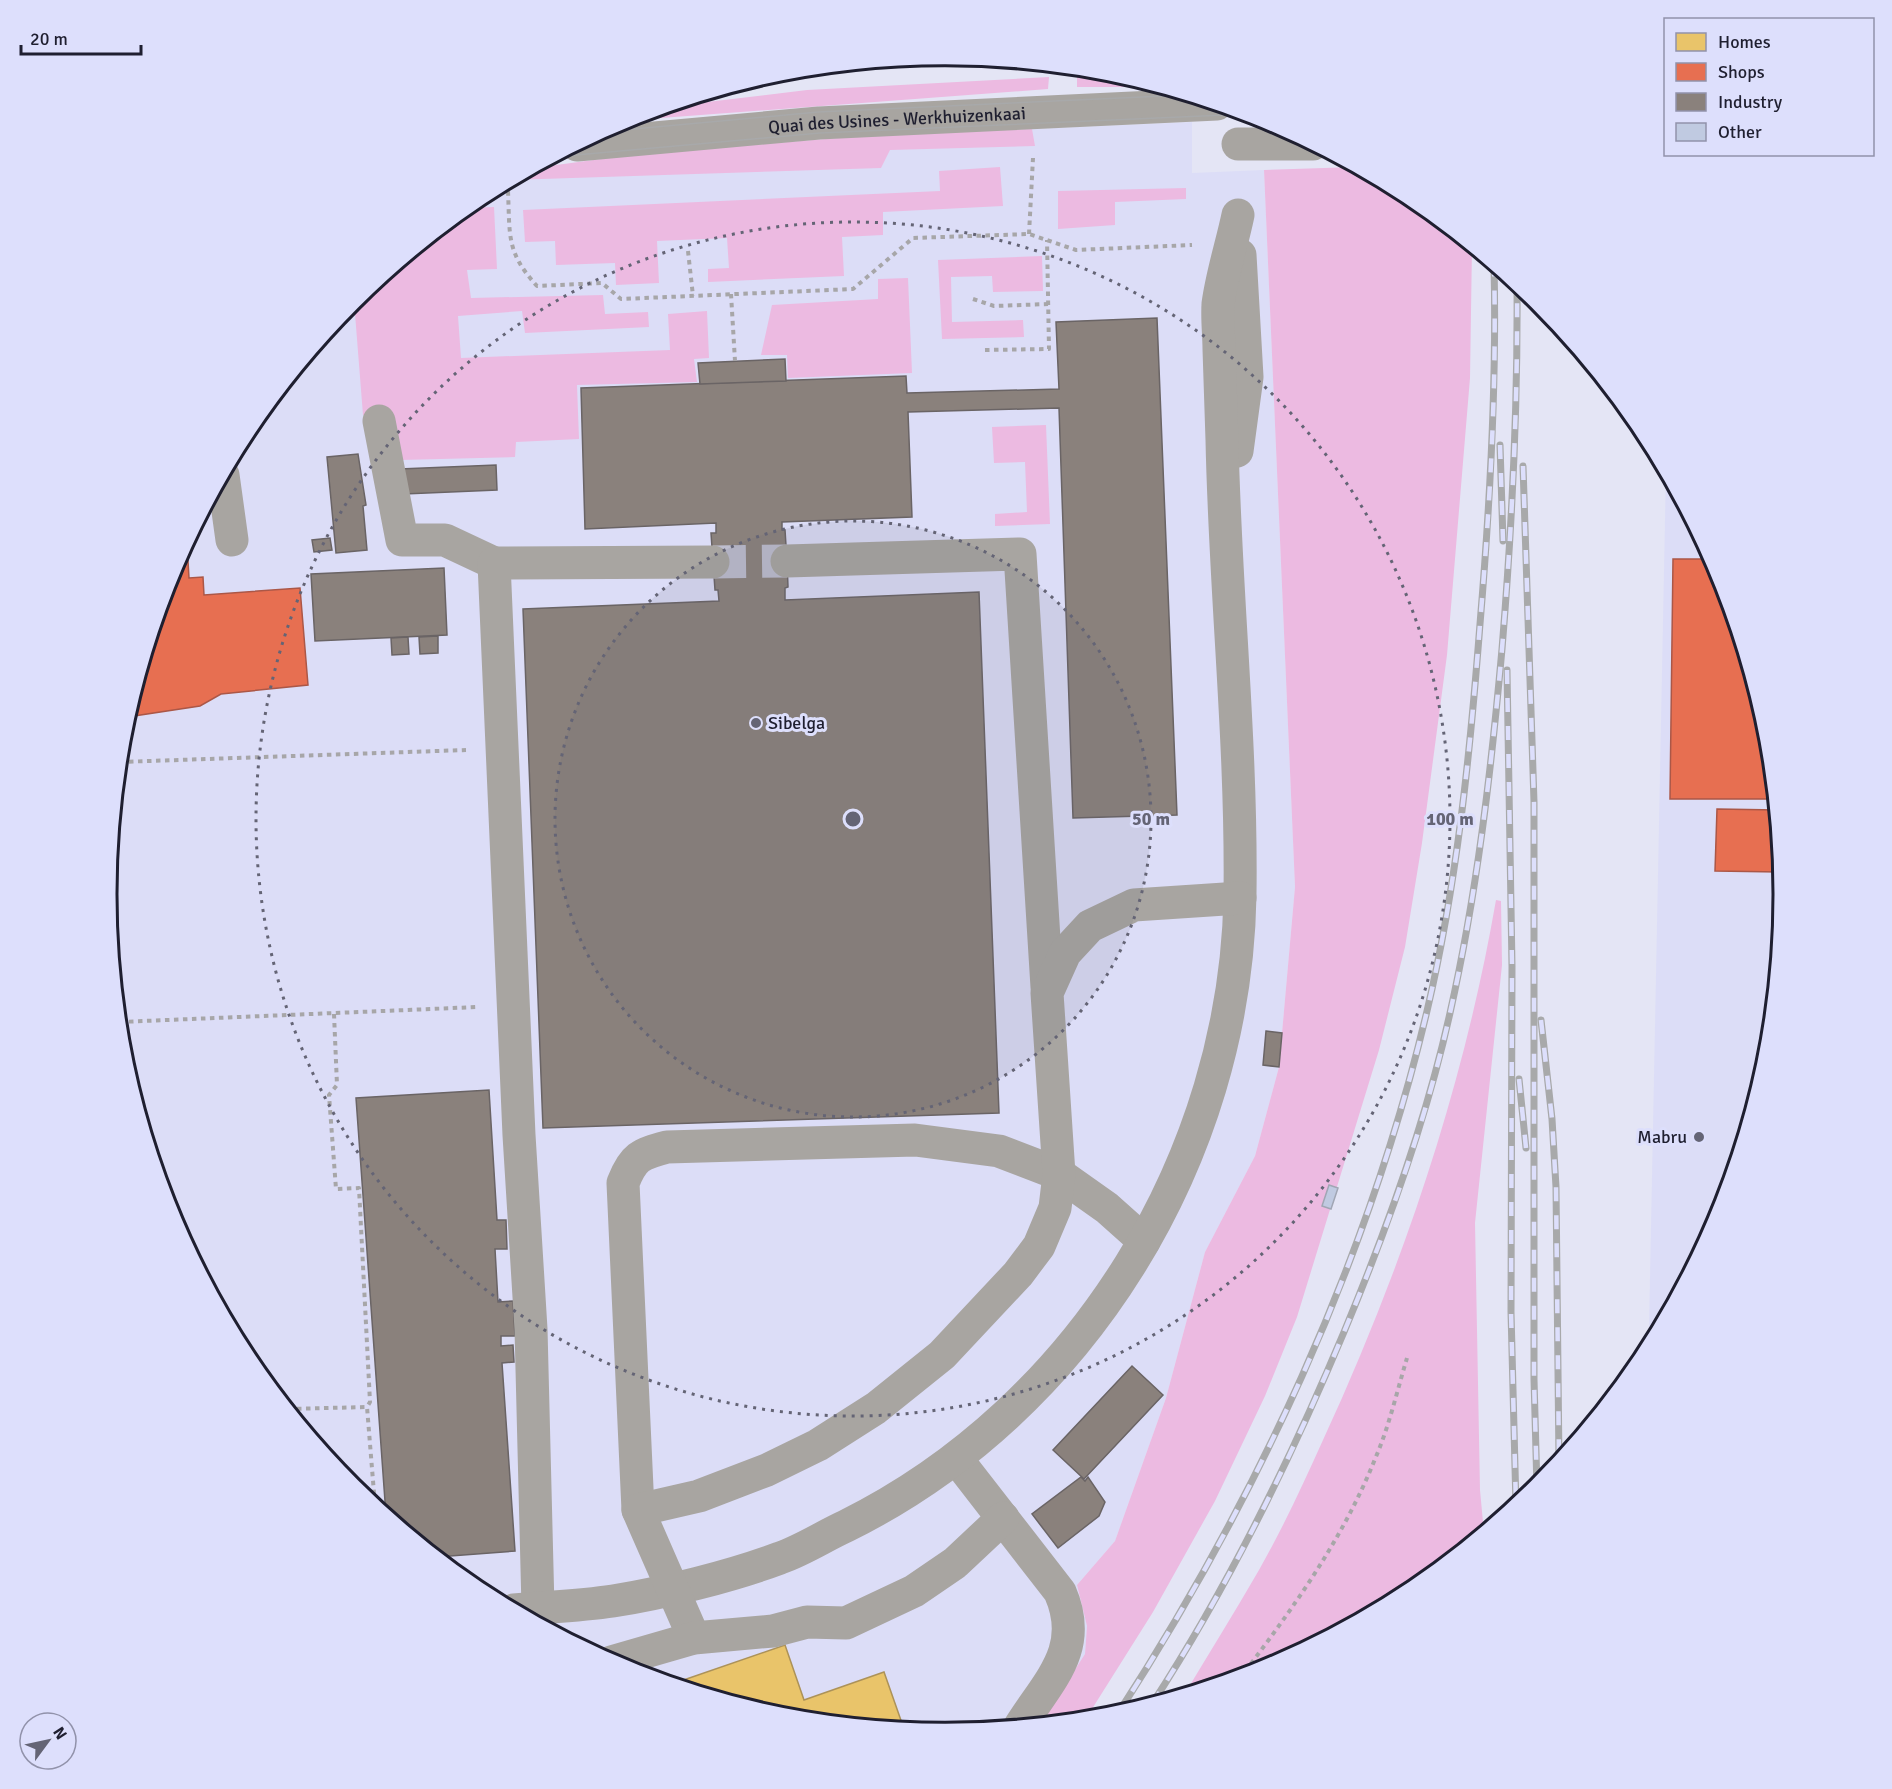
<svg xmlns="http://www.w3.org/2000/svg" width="1892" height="1789" font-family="Signika,sans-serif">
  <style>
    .built { fill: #dcddf7 }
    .green { fill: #ecbae1 }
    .homes { fill: #e9c46a; stroke: #ac9259; stroke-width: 1.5 }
    .shops { fill: #e76f51; stroke: #ab5747; stroke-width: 1.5 }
    .industry { fill: #8a817c; stroke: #6a6465; stroke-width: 1.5 }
    .building { fill: #c0cae1; stroke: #a1a6b4; stroke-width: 1.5 }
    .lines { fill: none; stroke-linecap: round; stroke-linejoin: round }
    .minor-tunnel { stroke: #bdbdce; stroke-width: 33; stroke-dasharray: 33 16; stroke-linecap: butt }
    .path { stroke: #a7a6a8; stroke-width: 4; stroke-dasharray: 4.5 4.5; stroke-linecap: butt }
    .minor { stroke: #a8a5a1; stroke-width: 33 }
    .tram { stroke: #a8a9aa; stroke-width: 1.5 }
    .rail-casing { stroke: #a8a9aa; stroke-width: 7 }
    .rail { stroke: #dddffc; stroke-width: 4.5; stroke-dasharray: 14; stroke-linecap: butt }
    .ring { fill: none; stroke: #646475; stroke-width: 3; stroke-dasharray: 3 6 }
    .poi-dot { fill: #646475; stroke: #dddffc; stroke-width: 2 }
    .labels { text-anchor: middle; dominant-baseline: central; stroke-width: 6; stroke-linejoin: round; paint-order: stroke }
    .street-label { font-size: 18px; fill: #1f1f30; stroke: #dddffc }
    .poi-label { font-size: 18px; fill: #1f1f30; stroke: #dddffc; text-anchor: start }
    .rim { fill: none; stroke: #1f1f30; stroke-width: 3 }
    .centre { fill: #646475; stroke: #dddffc; stroke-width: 3 }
    .ring-label { font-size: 18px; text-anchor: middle; font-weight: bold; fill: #646475; stroke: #dddffc; stroke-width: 6; stroke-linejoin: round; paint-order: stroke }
  </style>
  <rect width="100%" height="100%" fill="#e4e5f5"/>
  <g class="built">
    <polygon points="1192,122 1192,173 1264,170 1295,887 1279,1067 1255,1156 1205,1252 1166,1398 1115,1541 1077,1585 1087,1626 1085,1654 1040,1724 946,1733 782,1717 625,1669 480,1592 353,1488 248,1360 171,1215 123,1058 107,894 123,730 171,573 249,428 353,301 480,197 534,168 1032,129"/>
    <polygon points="1666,470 1721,574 1769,731 1785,895 1769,1059 1721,1216 1652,1346 1649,1329"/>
  </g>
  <g class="green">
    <polygon points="1122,75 1160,87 1077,87 1077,76"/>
    <polygon points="1049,77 1048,89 621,121 665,107 807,90"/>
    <polygon points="1032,129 1035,146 890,150 881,168 511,180 534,168 638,154 889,134"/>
    <polygon points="1000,167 1003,206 883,212 883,235 842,237 844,276 708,282 708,269 729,268 727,238 657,241 659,283 616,285 615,263 556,265 555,241 525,242 523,210 940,191 939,171"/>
    <polygon points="1355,167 1412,197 1472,246 1470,378 1447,655 1422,843 1405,947 1379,1050 1297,1317 1265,1396 1215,1501 1153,1612 1085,1720 1040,1724 1085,1654 1087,1626 1077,1585 1115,1541 1166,1398 1205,1252 1255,1156 1279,1067 1295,887 1264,170"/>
    <polygon points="1186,188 1186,199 1115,202 1115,225 1058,229 1058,191"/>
    <polygon points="494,207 497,269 467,270 471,298 603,295 605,314 648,312 649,327 525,333 522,311 458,316 461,358 670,350 668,314 707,311 709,358 694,359 697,382 577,385 579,439 516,442 515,457 400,460 393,414 363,415 354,301 467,208"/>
    <polygon points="1042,256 1043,291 993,292 992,276 951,277 952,322 1023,320 1024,337 942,339 938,260"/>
    <polygon points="908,278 912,373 788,378 787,355 761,355 772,305 878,299 878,279"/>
    <polygon points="1046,425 1050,524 995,526 995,514 1027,512 1025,462 994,463 992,427"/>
    <path d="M1496,900L1501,901L1502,965L1475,1223L1480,1490L1484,1533L1412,1592L1267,1670L1184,1695C1209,1653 1235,1612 1259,1570C1283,1528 1303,1484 1323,1440C1402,1269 1464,1086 1496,900Z"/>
  </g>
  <polygon class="homes" points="785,1645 804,1700 884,1672 904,1729 782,1717 672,1684"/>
  <g class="shops">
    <polygon points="187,544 189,578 203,577 204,595 300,588 308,685 221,694 200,706 127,717 171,573"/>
    <polygon points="1673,559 1713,559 1721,574 1769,731 1776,799 1670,799"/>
    <polygon points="1717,809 1777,810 1783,872 1715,871"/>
  </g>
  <g class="industry">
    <polygon points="1157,318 1177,815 1073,818 1059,408 908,412 912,517 782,522 782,530 785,530 787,561 788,587 785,588 785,600 979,592 999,1113 543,1128 523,609 719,601 718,590 715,590 711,533 716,533 716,523 585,529 581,388 906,376 907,393 1059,389 1056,322"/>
    <polygon points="785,359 786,381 700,384 698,363"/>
    <polygon points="358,454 366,505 363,506 367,550 336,553 327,457"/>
    <polygon points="496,465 497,490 404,494 400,469"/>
    <polygon points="330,538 332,550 314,552 312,540"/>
    <polygon points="444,568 447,635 315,641 311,574"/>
    <polygon points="438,636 438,653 420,654 419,637"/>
    <polygon points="408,637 409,654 392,655 391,638"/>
    <polygon points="1266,1031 1282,1033 1279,1067 1263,1065"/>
    <polygon points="489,1090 497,1220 506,1220 507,1249 495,1249 498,1302 513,1301 515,1336 501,1336 501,1346 513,1345 514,1362 502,1363 515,1551 437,1557 386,1515 356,1098"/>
    <polygon points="1132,1366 1163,1395 1084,1479 1053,1450"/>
    <polygon points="1081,1477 1085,1481 1088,1477 1105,1502 1099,1516 1058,1548 1032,1514"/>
  </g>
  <polygon class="building" points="1329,1185 1338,1188 1331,1209 1322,1206"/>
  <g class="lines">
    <polyline class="minor-tunnel" points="713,562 787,561"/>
    <g class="path">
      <path d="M508,191C510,236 506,252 537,286L602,283L621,299L853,289L913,238L1029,234L1076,250L1192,245"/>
      <polyline points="1029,234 1033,158"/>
      <polyline points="688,251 693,296"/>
      <polyline points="731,294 735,361"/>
      <polyline points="973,299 994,306 1048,304"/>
      <polyline points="985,350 1049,349 1047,240"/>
      <polyline points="120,762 466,750"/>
      <polyline points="334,1014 337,1085 329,1095 336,1189 359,1188 370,1402 367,1407"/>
      <polyline points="120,1022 478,1007"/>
      <polyline points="288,1409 367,1407 374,1493 360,1493"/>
      <polyline points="374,1493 374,1505"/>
      <path d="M1240,1678C1292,1610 1343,1539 1375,1459C1389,1427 1397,1391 1407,1358"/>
    </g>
    <g class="minor">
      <polyline points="1238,144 1313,144"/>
      <path id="s1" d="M577,145L819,123L1217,104"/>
      <polyline points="379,421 402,540 445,540 494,563"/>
      <polyline points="1237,451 1247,377 1240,255"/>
      <polyline points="223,475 232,540"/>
      <polyline points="787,561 1020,554 1047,987"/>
      <path d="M956,1458L1060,1592C1085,1649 1049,1680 1020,1726"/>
      <path d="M638,1510L623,1183C633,1157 640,1154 667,1147L915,1140L999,1151L1059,1174L1107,1208L1144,1241"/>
      <polyline points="538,1608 531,1329 519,1135 494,563 713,562"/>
      <path d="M514,1610C547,1607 580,1606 613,1601C664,1593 732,1576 780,1558C803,1550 824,1536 846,1526C1082,1409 1236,1157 1240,895C1242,743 1225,592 1222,440C1221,410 1220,380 1219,349C1219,335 1217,319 1218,304C1222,274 1232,244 1238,215"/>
      <polyline points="694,1638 638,1510 699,1496 767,1470 818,1445 876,1408 942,1355 1018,1274 1039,1246 1055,1208 1059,1174 1047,993 1065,953 1090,926 1134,905 1240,898"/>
      <polyline points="611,1662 694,1638 773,1631 807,1622 846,1623 914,1591 955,1563 1003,1518"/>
    </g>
    <g class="tram">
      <polyline points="601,132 818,112 1186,95"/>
      <polyline points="554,157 820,133 1248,114"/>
    </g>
    <g class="rail-casing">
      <g id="rail">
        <polyline points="1500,445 1503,541"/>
        <polyline points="1523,466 1534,802 1534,1379 1537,1489"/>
        <polyline points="1507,670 1512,966 1511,1312 1516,1506"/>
        <polyline points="1541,1020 1552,1119 1556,1187 1559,1463"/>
        <polyline points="1519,1079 1526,1148"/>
        <path d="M1152,1704C1228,1587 1290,1461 1344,1332C1387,1229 1426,1122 1450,1013C1477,893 1491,772 1502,649C1512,527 1518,406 1517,283"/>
        <path d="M1117,1715C1256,1500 1368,1261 1427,1011C1457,884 1470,754 1480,624C1490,504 1497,385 1494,265"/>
      </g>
    </g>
    <use href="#rail" class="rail"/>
  </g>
  <circle cx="853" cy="819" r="298" fill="#646475" fill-opacity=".12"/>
  <g class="ring">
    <circle cx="853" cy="819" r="298"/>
    <circle cx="853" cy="819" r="597"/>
  </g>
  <g class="poi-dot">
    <circle cx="756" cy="723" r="6"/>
    <circle cx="1699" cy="1137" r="6"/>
  </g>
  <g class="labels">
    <g class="street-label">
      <text stroke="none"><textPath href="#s1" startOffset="321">Quai des Usines - Werkhuizenkaai</textPath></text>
    </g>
    <g class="poi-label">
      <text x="768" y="723">Sibelga</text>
      <text x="1687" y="1137" text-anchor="end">Mabru</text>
    </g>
  </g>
  <path d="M0 0H1892V1789H0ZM117 894a828 828 0 1 1 1656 0a828 828 0 1 1-1656 0Z" fill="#dddffc" fill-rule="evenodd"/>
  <path class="rim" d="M117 894a828 828 0 1 1 1656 0a828 828 0 1 1-1656 0Z"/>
  <circle cx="853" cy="819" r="9" class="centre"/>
  <g class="ring-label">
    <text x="1151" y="825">50 m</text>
    <text x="1450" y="825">100 m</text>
  </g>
  <rect x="1664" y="18" width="210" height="138" fill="#dddffc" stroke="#9192aa" stroke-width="1.5"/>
  <rect x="1676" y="33" width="30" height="18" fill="#e9c46a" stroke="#9192aa" stroke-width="1.5"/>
  <text x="1718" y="48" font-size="18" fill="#1f1f30">Homes</text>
  <rect x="1676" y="63" width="30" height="18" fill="#e76f51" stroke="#9192aa" stroke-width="1.5"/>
  <text x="1718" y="78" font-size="18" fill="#1f1f30">Shops</text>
  <rect x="1676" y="93" width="30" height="18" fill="#8a817c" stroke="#9192aa" stroke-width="1.5"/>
  <text x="1718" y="108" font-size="18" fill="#1f1f30">Industry</text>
  <rect x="1676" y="123" width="30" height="18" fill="#c0cae1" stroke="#9192aa" stroke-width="1.5"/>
  <text x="1718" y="138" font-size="18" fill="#1f1f30">Other</text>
  <g transform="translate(48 1741) rotate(57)"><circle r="28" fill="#dddffc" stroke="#9192aa" stroke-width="1.5"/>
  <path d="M0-4.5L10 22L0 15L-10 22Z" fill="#646475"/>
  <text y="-9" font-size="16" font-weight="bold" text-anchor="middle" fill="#1f1f30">N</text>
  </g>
  <path d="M21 45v9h120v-9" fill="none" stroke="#1f1f30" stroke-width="3"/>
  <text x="30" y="45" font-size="18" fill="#1f1f30" stroke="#dddffc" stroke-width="4.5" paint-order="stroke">20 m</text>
</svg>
